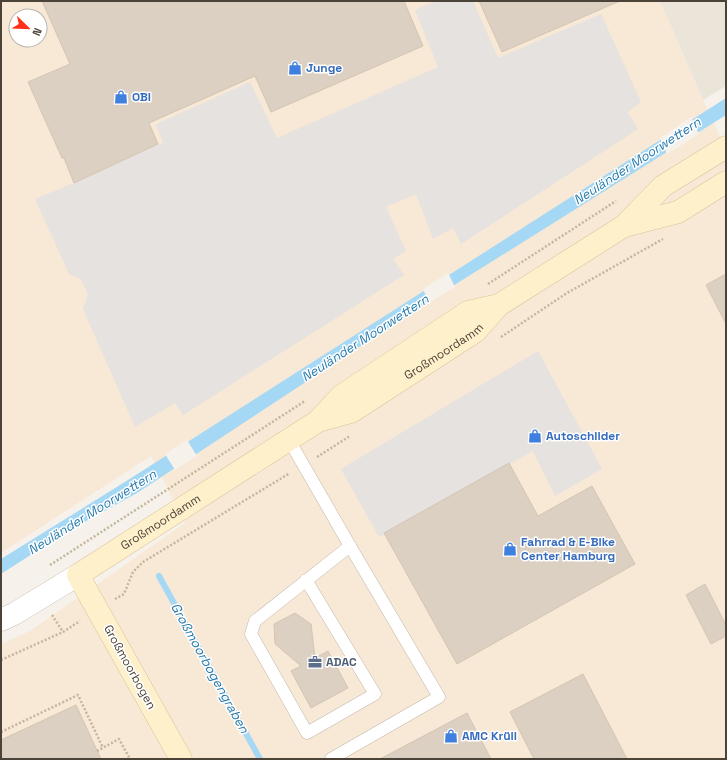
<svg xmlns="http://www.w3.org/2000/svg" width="727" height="760" font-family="'Space Grotesk',sans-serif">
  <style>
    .residential { fill: #eae4d9 }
    .commercial { fill: #f8e8d6; fill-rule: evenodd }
    .parking { fill: #e5e2df }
    .water { fill: #a5d8f5 }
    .pier { fill: #f6f2eb }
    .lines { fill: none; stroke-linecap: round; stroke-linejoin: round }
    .stream { stroke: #a5d8f5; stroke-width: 6 }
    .building { fill: #dcd0c2; stroke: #d4c5b2 }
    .service-casing { stroke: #c2b9ac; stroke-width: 13 }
    .tertiary-casing { stroke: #c2b9ac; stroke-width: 23 }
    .secondary-casing { stroke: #d8c499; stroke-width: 23 }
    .path { stroke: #c5b59d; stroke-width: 2.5; stroke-dasharray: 2 2; stroke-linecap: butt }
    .service { stroke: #fff; stroke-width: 12 }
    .tertiary { stroke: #fff; stroke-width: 22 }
    .secondary { stroke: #fff0cc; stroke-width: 22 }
    .labels { text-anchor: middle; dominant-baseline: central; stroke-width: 3; stroke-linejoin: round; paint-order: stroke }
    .shop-label { font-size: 12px; font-weight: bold; fill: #366cbe; stroke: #fff; text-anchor: start }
    .street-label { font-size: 12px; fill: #4b4338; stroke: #fff }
    .service-label { font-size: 12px; font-weight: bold; fill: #4e5e75; stroke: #fff; text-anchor: start }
    .water-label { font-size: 13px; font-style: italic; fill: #277bae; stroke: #fff }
  </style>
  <rect width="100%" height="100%" fill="#f6f2eb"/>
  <polygon class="residential" points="660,1 726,1 726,86 703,100"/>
  <path class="commercial" d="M1,1H660L703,100L726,149V759H1V644L30,631L185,523L151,456L1,553ZM16,16H40V40H16Z"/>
  <g class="parking">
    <polygon points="436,1 473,1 498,58 601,14 641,102 628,112 638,129 461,244 453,228 433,239 416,194 386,207 406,251 393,259 404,275 183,415 175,403 135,427 83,309 88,295 81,279 69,274 35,199 74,183 158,144 163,143 156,124 250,82 277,138 438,67 415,10"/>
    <polygon points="538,351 602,469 555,496 533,451 379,537 341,469"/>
  </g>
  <polygon class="water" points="726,98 726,115 432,299 137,493 68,531 1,574 1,559 128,480"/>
  <g class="pier">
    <polygon points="691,117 699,134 667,154 660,138"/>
    <polygon points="448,273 455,287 429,303 423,289"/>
    <polygon points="187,440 197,456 175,470 165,454"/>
  </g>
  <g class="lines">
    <polyline class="stream" points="159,576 260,759"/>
  </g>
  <g class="building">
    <polygon points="42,1 404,1 423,46 271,112 255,76 149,123 158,144 74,183 64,158 62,158 28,82 70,64"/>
    <polygon points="479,1 620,1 502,52"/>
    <polygon points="726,274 726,324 706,285"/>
    <polygon points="509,463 538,516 592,486 635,564 457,664 384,533"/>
    <polygon points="705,584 726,625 726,636 711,644 686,595"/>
    <polygon points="295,613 311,624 315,658 328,651 348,688 311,708 291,671 301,666 275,644 274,624"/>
    <polygon points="583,674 627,759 534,759 510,712"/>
    <polygon points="76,705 101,759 1,759 1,740"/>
    <polygon points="467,713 491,759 380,759"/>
  </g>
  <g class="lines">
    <g class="service-casing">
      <g id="service">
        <polyline points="289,440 350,546 255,621 251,634 307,733 375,694 306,580"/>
        <polyline points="331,759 439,697 350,546"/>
      </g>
    </g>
    <g class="tertiary-casing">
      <polyline id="tertiary" points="1,620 14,614 78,575"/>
    </g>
    <g class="secondary-casing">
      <g id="secondary">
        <polyline points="624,226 678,212 726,182"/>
        <path id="s1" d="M318,421L351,412L476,331L499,305L624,226L663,186L726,147"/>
        <path id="s2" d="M181,759L78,575L318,421L341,396L468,312L499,305"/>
      </g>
    </g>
    <g class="path">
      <polyline points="488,284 616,201"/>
      <polyline points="501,337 567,293 663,239"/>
      <polyline points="317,457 350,436"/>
      <polyline points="50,565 305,401"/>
      <polyline points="115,599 124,594 133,572 143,562 290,473"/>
      <polyline points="52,615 63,632"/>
      <polyline points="1,660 63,632 80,621"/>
      <polyline points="1,732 78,695 103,748"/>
      <polyline points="97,751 119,739 130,759"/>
    </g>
    <use href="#service" class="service"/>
    <use href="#tertiary" class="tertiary"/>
    <use href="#secondary" class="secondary"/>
  </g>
  <defs>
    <g id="shop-bare" transform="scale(1.08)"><path d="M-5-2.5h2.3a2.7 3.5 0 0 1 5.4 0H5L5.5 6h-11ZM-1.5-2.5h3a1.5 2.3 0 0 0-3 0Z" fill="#3f7fe0" stroke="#fff" stroke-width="2.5" paint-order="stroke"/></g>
    <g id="office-bare" transform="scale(1.08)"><path d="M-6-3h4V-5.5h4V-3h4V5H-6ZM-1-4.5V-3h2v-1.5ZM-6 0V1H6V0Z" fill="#5c6f8a" stroke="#fff" stroke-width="2.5" paint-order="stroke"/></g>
  </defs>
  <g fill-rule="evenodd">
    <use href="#shop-bare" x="295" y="68"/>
    <use href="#shop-bare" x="121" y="97"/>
    <use href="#shop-bare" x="535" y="436"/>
    <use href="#shop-bare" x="510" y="549"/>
    <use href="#office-bare" x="315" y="662"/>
    <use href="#shop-bare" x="451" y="736"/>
  </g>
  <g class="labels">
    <g class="shop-label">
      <text x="306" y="68">Junge</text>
      <text x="132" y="97">OBI</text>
      <text x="546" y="436">Autoschilder</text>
      <text x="521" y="542">Fahrrad &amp; E-Bike<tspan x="521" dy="14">Center Hamburg</tspan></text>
      <text x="462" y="736">AMC Krüll</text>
    </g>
    <g class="street-label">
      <text stroke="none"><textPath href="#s1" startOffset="145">Großmoordamm</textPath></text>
      <text stroke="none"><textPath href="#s2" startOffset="309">Großmoordamm</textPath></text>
      <text transform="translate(130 667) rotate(61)">Großmoorbogen</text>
    </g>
    <g class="service-label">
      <text x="326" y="662">ADAC</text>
    </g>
    <g class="water-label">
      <text transform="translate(637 161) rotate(-33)">Neuländer Moorwettern</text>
      <text transform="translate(365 338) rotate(-33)">Neuländer Moorwettern</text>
      <text transform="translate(92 512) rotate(-32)">Neuländer Moorwettern</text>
      <text transform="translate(210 668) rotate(61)">Großmoorbogengraben</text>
    </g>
  </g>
  <rect width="727" height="760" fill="none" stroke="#4b4338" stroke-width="4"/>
  <g transform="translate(28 28) rotate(113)"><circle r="19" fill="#ffffff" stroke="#b7b4af"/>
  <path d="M0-3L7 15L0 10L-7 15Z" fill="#ff2f19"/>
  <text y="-6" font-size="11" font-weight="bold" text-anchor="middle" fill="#4b4338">N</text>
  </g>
</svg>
